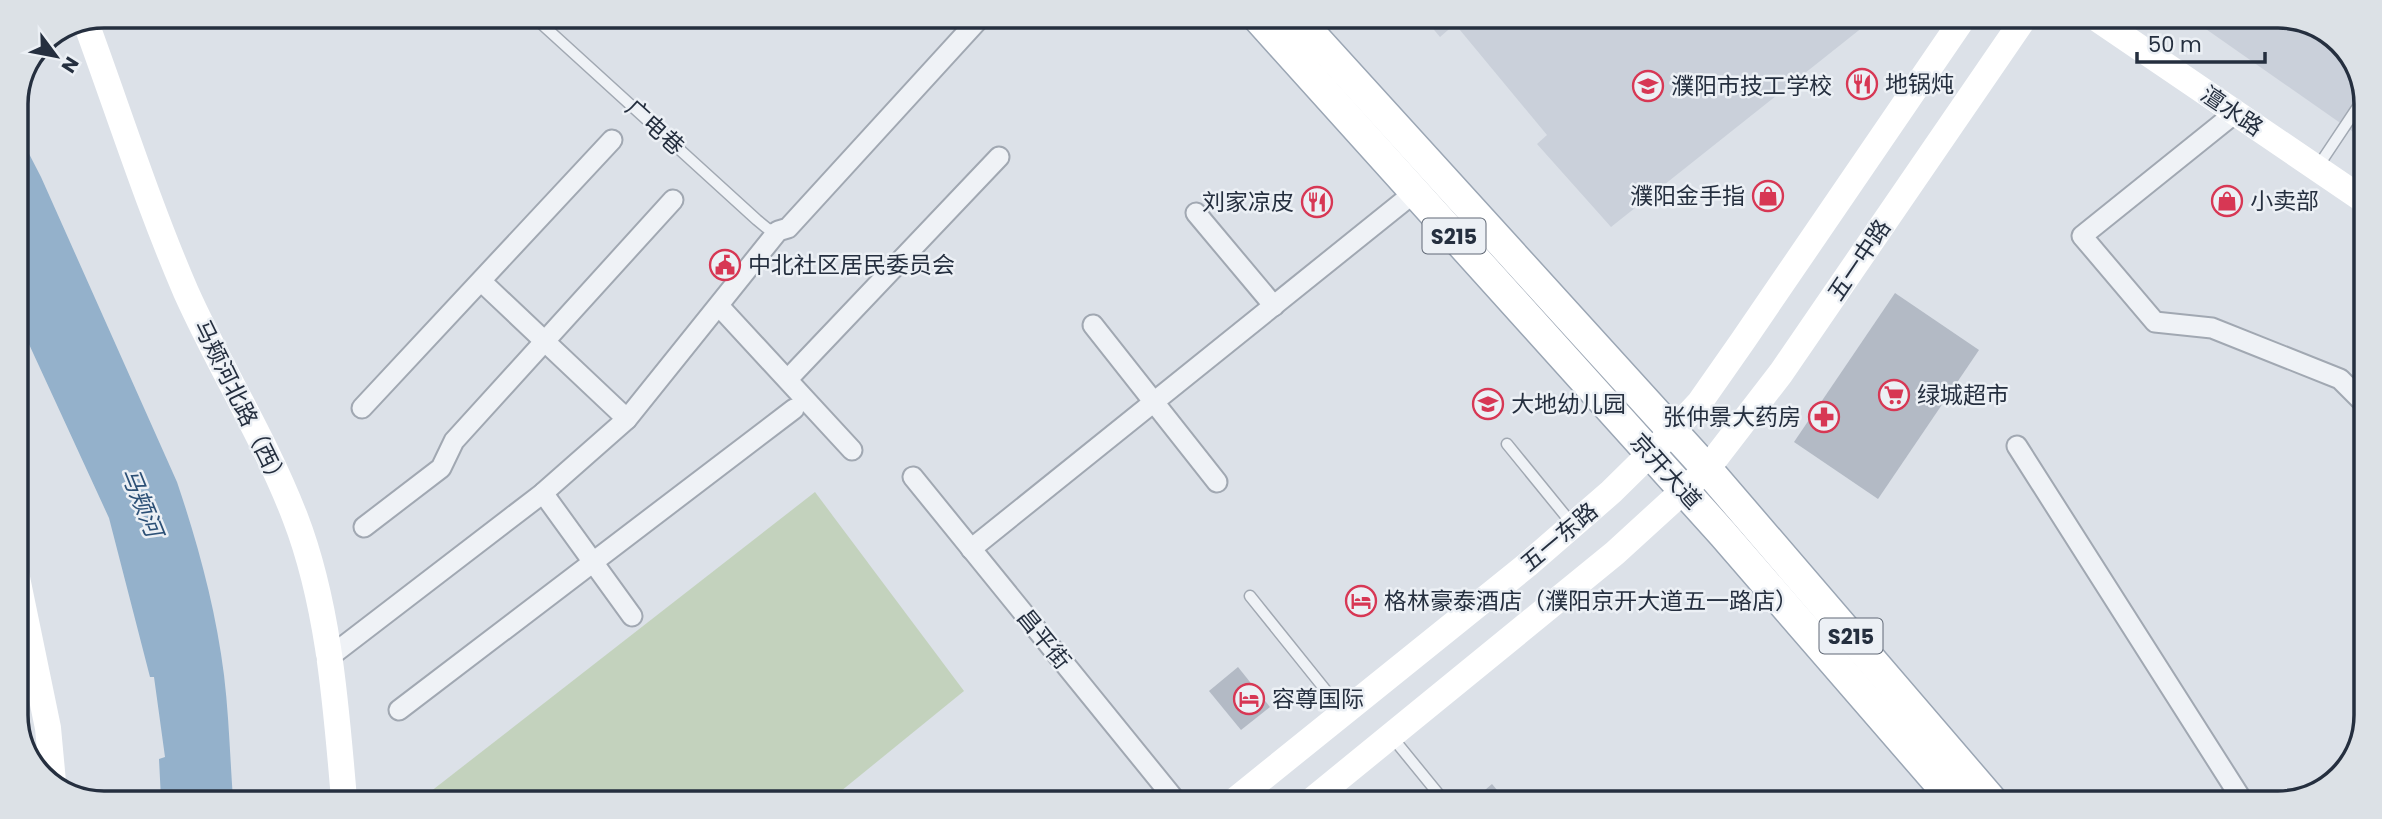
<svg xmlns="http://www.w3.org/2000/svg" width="2382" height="819" font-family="Poppins,'Noto Sans SC',sans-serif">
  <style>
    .built { fill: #cad0da }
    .green { fill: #c3d2bd }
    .water { fill: #94b1cb }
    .building { fill: #b3bac5 }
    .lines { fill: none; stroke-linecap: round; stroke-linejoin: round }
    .lane-casing { stroke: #a1a8b2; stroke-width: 13 }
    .street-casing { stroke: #a1a8b2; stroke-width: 23 }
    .primary-casing { stroke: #9ba6b4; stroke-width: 33 }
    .lane { stroke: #eff2f6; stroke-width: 10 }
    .street { stroke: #eff2f6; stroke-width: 19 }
    .secondary { stroke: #fff; stroke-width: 26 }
    .primary { stroke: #fff; stroke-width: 30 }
    .labels { text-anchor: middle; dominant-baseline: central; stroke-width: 5; stroke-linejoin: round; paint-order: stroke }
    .shield { fill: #ecf0f5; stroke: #616976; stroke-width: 2 }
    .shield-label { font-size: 21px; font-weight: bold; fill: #252f3f }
    .poi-label { font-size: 23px; fill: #252f3f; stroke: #ecf0f5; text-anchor: start }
    .street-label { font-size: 23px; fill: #252f3f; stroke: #ecf0f5 }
    .water-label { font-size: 24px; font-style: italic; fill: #2c5076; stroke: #ecf0f5 }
    .rim { fill: none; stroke: #252f3f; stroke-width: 3.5 }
  </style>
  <rect width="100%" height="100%" fill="#dce1e8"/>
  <g class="built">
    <polygon points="1425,19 1425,18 1873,19 1611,227 1537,144 1547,135 1455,24 1440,37"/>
    <polygon points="2193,20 2306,20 2348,50 2366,98 2366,141"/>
  </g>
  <polygon class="green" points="815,492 964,691 830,800 421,799"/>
  <path class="water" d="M16,139L25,146L41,177L177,482C198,544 216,610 224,675C229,716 230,758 233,799H161L159,759L165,757L154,677H150L109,518L16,316Z"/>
  <g class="building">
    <polygon points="1895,293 1979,350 1878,499 1794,442"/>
    <polygon points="1238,667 1270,707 1241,730 1209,691"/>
    <polygon points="1492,784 1507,802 1471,802"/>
  </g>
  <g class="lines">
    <g class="lane-casing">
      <g id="lane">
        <polyline points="534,17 757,220 768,229 778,231"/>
        <polyline points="2317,168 2365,96"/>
        <polyline points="1507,444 1573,525"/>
        <polyline points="1250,596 1344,713"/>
        <polyline points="16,679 32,662"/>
        <polyline points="1392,737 1445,802"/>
      </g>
    </g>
    <g class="street-casing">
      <g id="street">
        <polyline points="2235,113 2082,236 2155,322 2212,328 2340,379 2364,403"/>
        <polyline points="1196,213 1274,306"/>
        <polyline points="482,282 627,419"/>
        <polyline points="719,306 852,450"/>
        <polyline points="1093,325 1217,482"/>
        <polyline points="788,379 999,157"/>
        <polyline points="362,408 612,140"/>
        <polyline points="2017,446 2244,803"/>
        <polyline points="913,477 1176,801"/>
        <polyline points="543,493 632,616"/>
        <polyline points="364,527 441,468 454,441 673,200"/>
        <polyline points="971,549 1415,192"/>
        <polyline points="328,658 543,493 627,419 778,231 788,228 980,18"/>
        <polyline points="399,710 794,409"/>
      </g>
    </g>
    <g class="primary-casing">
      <g id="primary">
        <polyline points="1258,18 1723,534 1956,803"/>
        <polyline points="1297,18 1707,469 1994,803"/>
      </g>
    </g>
    <use href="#lane" class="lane"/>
    <use href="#street" class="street"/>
    <g class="secondary">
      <polyline points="2099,20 2365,201"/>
      <path d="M86,23C119,113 148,204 186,292C220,368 265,439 295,517C329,605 336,706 344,799"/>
      <polyline points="16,573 48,728 53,782"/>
      <polyline points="1234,801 1527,565 1611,492 1672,432 1700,402 1742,342 1962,20"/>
      <polyline points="1311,801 1615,553 1707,469 1781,373 2023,20"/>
    </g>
    <use href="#primary" class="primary"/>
  </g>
  <defs>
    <g id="restaurant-ring" transform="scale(1.575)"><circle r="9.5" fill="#ecf0f5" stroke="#d73754" stroke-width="1.5"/><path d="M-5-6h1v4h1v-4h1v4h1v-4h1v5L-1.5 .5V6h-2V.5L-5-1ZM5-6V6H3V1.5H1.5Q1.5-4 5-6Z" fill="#d73754"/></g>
    <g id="school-ring" transform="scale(1.575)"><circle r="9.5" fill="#ecf0f5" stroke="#d73754" stroke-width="1.5"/><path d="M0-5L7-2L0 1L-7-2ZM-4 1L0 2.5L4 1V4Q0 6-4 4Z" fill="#d73754"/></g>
    <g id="shop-ring" transform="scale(1.575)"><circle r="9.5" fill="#ecf0f5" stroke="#d73754" stroke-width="1.5"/><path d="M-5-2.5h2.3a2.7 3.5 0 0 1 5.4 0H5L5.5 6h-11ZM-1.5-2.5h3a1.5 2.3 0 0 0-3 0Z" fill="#d73754"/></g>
    <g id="civic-ring" transform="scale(1.575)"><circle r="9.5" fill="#ecf0f5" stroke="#d73754" stroke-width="1.5"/><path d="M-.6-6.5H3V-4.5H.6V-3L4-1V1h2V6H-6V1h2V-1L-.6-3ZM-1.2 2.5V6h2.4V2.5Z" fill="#d73754"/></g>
    <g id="supermarket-ring" transform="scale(1.575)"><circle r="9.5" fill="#ecf0f5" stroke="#d73754" stroke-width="1.5"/><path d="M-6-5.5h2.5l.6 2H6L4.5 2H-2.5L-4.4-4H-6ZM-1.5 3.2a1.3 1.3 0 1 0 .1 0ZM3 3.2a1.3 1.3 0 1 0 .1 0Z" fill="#d73754"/></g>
    <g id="pharmacy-ring" transform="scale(1.575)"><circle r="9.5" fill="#ecf0f5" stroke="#d73754" stroke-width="1.5"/><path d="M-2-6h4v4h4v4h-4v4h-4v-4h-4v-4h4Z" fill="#d73754"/></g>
    <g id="hotel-ring" transform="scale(1.575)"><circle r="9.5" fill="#ecf0f5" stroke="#d73754" stroke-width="1.5"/><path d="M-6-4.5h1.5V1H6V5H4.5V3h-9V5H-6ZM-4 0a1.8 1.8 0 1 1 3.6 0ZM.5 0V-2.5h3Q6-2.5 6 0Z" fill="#d73754"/></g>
  </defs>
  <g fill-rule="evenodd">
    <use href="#restaurant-ring" x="1862" y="84"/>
    <use href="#school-ring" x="1648" y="86"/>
    <use href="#shop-ring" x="1768" y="196"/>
    <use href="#shop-ring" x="2227" y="201"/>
    <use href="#restaurant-ring" x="1317" y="202"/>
    <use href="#civic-ring" x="725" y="265"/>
    <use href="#supermarket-ring" x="1894" y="395"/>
    <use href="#school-ring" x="1488" y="404"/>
    <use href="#pharmacy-ring" x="1824" y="417"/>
    <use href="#hotel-ring" x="1361" y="601"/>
    <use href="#hotel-ring" x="1249" y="699"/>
  </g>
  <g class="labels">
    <g class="shield">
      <rect x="1422.5" y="218.5" width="63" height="35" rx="5"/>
      <rect x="1819.5" y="618.5" width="63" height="35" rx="5"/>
    </g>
    <g class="shield-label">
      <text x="1454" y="236">S215</text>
      <text x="1851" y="636">S215</text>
    </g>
    <g class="poi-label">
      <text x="1885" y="84">地锅炖</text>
      <text x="1671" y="86">濮阳市技工学校</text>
      <text x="1745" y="196" text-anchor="end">濮阳金手指</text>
      <text x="2250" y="201">小卖部</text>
      <text x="1294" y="202" text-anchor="end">刘家凉皮</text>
      <text x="748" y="265">中北社区居民委员会</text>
      <text x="1917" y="395">绿城超市</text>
      <text x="1511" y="404">大地幼儿园</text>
      <text x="1801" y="417" text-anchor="end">张仲景大药房</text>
      <text x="1384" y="601">格林豪泰酒店（濮阳京开大道五一路店）</text>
      <text x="1272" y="699">容尊国际</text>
    </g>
    <g class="street-label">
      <text transform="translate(2232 111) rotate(34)">澶水路</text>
      <text transform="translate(655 127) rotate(42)">广电巷</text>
      <text transform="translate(1859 260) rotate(-56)">五一中路</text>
      <text transform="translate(241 404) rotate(64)">马颊河北路（西）</text>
      <text transform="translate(1666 471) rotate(48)">京开大道</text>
      <text transform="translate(1559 537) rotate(-40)">五一东路</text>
      <text transform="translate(1044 639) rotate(51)">昌平街</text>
    </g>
    <g class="water-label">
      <text transform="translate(142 502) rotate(68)">马颊河</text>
    </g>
  </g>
  <path d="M0 0H2382V819H0ZM104 28H2278A76 76 0 0 1 2354 104V715A76 76 0 0 1 2278 791H104A76 76 0 0 1 28 715V104A76 76 0 0 1 104 28Z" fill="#dce1e6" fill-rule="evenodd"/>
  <path class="rim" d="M104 28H2278A76 76 0 0 1 2354 104V715A76 76 0 0 1 2278 791H104A76 76 0 0 1 28 715V104A76 76 0 0 1 104 28Z"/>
  <g transform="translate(56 56) rotate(122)" stroke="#ecf0f5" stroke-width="5" paint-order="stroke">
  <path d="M0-5L12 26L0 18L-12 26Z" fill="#252f3f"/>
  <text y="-10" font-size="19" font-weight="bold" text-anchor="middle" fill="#252f3f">N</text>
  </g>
  <path d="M2137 52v10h128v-10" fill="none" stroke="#252f3f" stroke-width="3.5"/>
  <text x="2148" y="52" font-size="21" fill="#252f3f" stroke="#ecf0f5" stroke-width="5" paint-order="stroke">50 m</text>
</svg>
